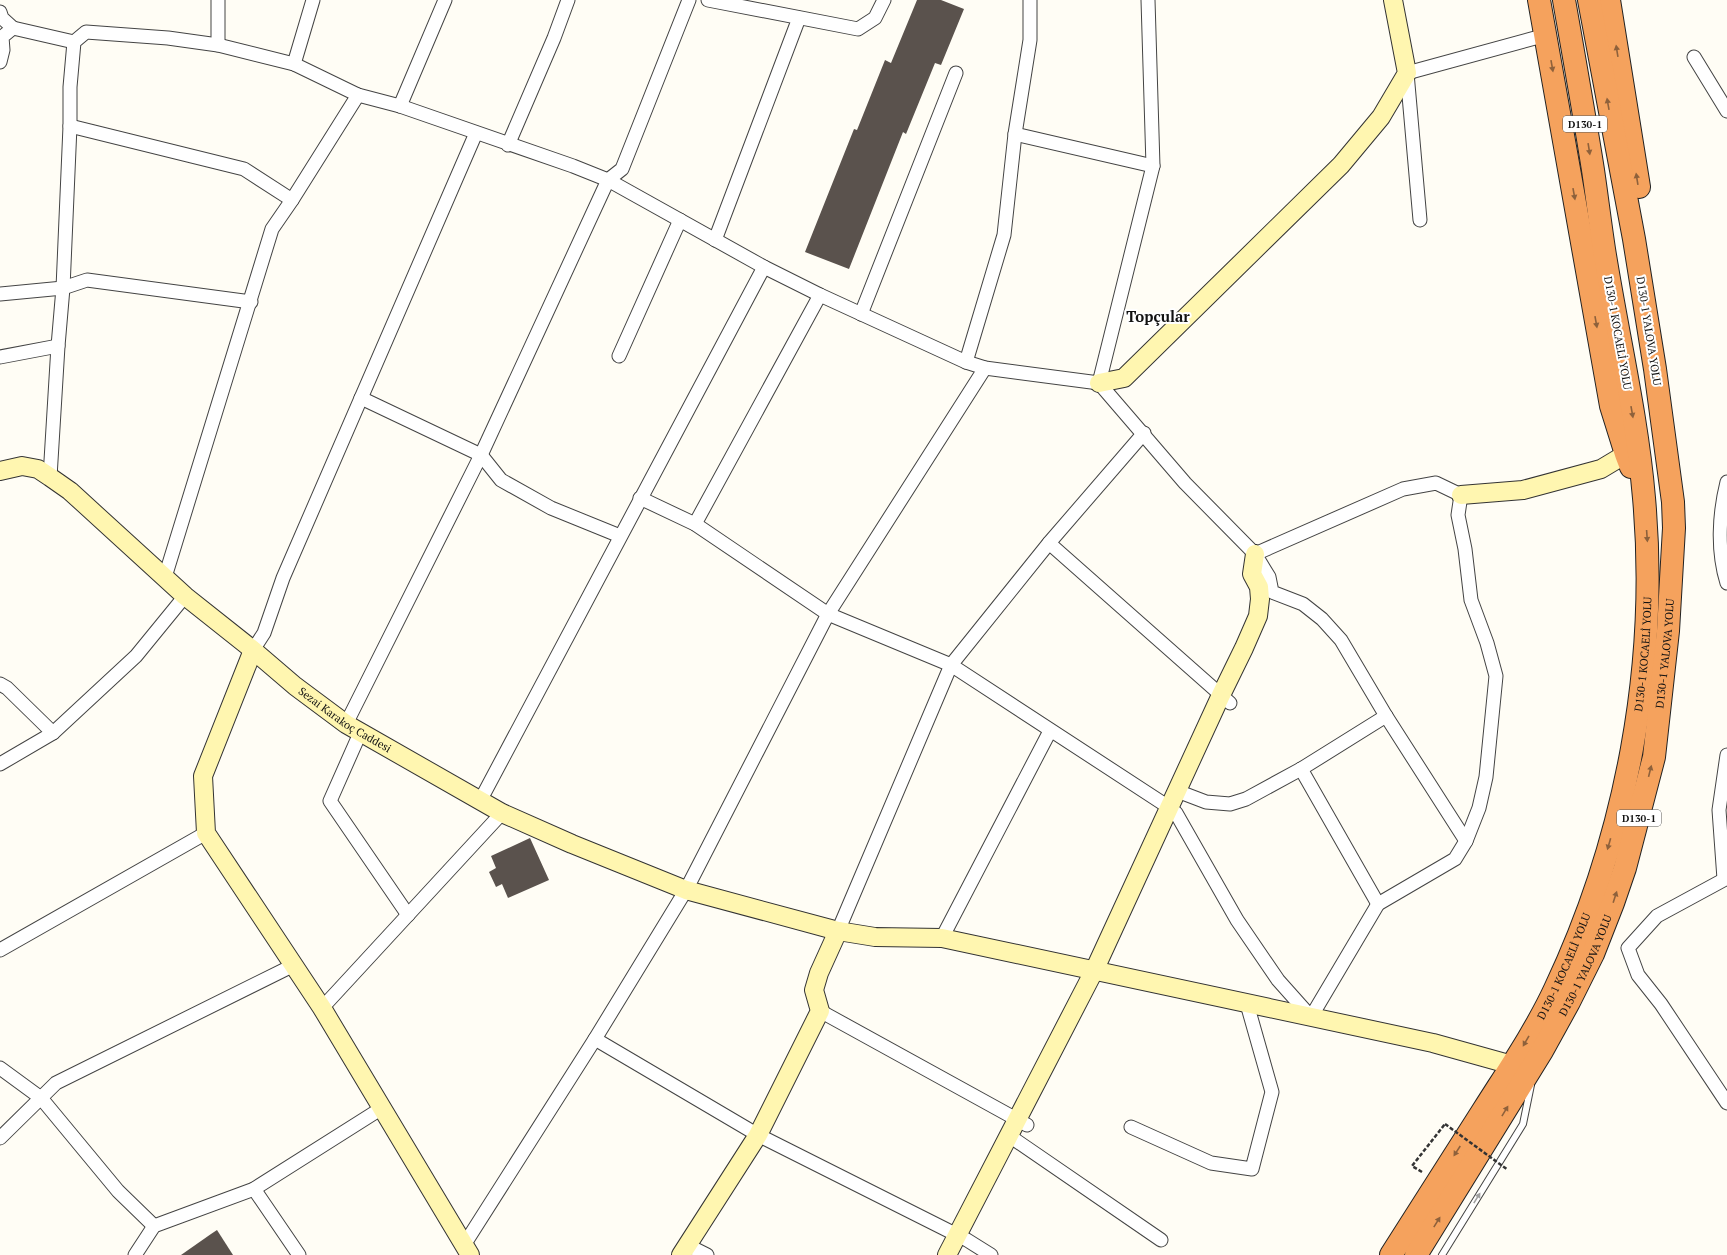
<svg xmlns="http://www.w3.org/2000/svg" width="1727" height="1255" font-family="'PT Serif',serif">
  <style>
    .building { fill: #5a524d }
    .lines { fill: none; stroke-linecap: round; stroke-linejoin: round }
    .lane-casing { stroke: #444; stroke-width: 8 }
    .street-casing { stroke: #444; stroke-width: 15 }
    .secondary-casing { stroke: #333; stroke-width: 20 }
    .highway-casing { stroke: #222; stroke-width: 24 }
    .path { stroke: #333; stroke-width: 2.5; stroke-dasharray: 4 2; stroke-linecap: butt }
    .lane { stroke: #fff; stroke-width: 6 }
    .street { stroke: #fff; stroke-width: 13 }
    .secondary { stroke: #fff6b0; stroke-width: 18 }
    .highway { stroke: #f5a25d; stroke-width: 22 }
    .path-bridge { stroke: #333; stroke-width: 2.5; stroke-dasharray: 4 2; stroke-linecap: butt }
    .oneway { fill: #8e613b }
    .oneway2 { fill: #a0a0a0 }
    .labels { text-anchor: middle; dominant-baseline: central; stroke-width: 4; stroke-linejoin: round; paint-order: stroke }
    .shield { fill: #fff; stroke: #585858; stroke-width: 1 }
    .shield-label { font-size: 10px; font-weight: bold; fill: #111 }
    .street-label { font-size: 11px; fill: #111; stroke: #fff }
    .district-label { font-size: 15px; font-weight: bold; fill: #111; stroke: #fff }
  </style>
  <rect width="100%" height="100%" fill="#fffdf5"/>
  <g class="building">
    <polygon points="917,0 941,0 964,9 941,65 935,63 906,134 903,132 849,269 805,252 854,129 857,130 885,60 891,63"/>
    <polygon points="530,838 549,880 508,898 502,884 496,887 489,872 496,868 491,856"/>
    <polygon points="217,1230 233,1255 181,1255 211,1234"/>
  </g>
  <g class="lines">
    <g class="lane-casing">
      <polyline id="lane" points="1442,1255 1523,1124 1531,1085"/>
    </g>
    <g class="street-casing">
      <g id="street">
        <polyline points="218,0 218,45"/>
        <polyline points="708,0 858,29 875,18 884,0"/>
        <polyline points="0,12 2,18 13,28"/>
        <polyline points="1694,57 1727,111"/>
        <polyline points="0,62 3,50 2,37 13,28 74,42"/>
        <polyline points="294,64 313,0"/>
        <polyline points="400,106 445,0"/>
        <polyline points="70,126 244,169 292,200"/>
        <polyline points="1015,134 1153,166"/>
        <polyline points="508,145 554,38 568,0"/>
        <polyline points="1420,220 1407,73 1546,35"/>
        <polyline points="715,240 799,18"/>
        <polyline points="0,294 63,288 87,280 251,302"/>
        <polyline points="861,314 956,73"/>
        <polyline points="619,356 680,220"/>
        <polyline points="0,357 58,346"/>
        <polyline points="966,362 1004,235 1015,134 1030,40 1030,0"/>
        <polyline points="1099,383 1153,166 1148,0"/>
        <polyline points="361,398 481,455 501,480 551,508 620,536"/>
        <polyline points="50,477 58,346 63,288 70,126 70,87 74,42 86,32 168,38 218,45 294,64 358,95 400,106 573,166 608,180 764,267 820,295 966,362 985,368 1099,383 1185,483 1255,554 1269,577 1272,592 1303,604 1322,619 1341,640 1386,716 1466,841"/>
        <path d="M1727,482C1719,514 1717,551 1727,583"/>
        <polyline points="640,498 695,524 828,614 951,665 1170,808 1176,813 1237,920 1278,980 1311,1017 1378,904 1455,859 1466,841 1479,808 1486,777 1496,676 1487,643 1471,600 1465,549 1458,515 1461,495 1436,483 1403,489 1255,554"/>
        <polyline points="695,524 820,295"/>
        <polyline points="1049,543 1230,703"/>
        <polyline points="165,577 272,229 292,200 358,95"/>
        <polyline points="253,650 264,633 283,578 476,133"/>
        <polyline points="0,684 7,688 53,733"/>
        <polyline points="346,724 481,455 608,180 622,169 689,0"/>
        <polyline points="361,731 330,801 408,915"/>
        <polyline points="0,764 53,733 136,656 185,596"/>
        <polyline points="1301,769 1378,904"/>
        <polyline points="1185,794 1206,802 1230,804 1246,799 1301,769 1386,716"/>
        <polyline points="480,801 764,267"/>
        <polyline points="1727,878 1657,916 1628,948 1638,975 1661,1004 1727,1103"/>
        <polyline points="1724,879 1719,810 1727,755"/>
        <polyline points="838,931 951,665 1049,543 1144,433"/>
        <polyline points="942,938 1050,731"/>
        <polyline points="0,950 206,833"/>
        <polyline points="322,1008 502,813"/>
        <polyline points="820,1011 1027,1125"/>
        <polyline points="595,1039 758,1135 967,1240 991,1255"/>
        <polyline points="0,1068 41,1098 118,1191 154,1226"/>
        <polyline points="1131,1127 1211,1163 1252,1169 1272,1092 1247,1004"/>
        <polyline points="1008,1135 1161,1240"/>
        <polyline points="0,1138 56,1083 294,965"/>
        <polyline points="254,1189 299,1255"/>
        <polyline points="464,1245 595,1039 686,890 828,614 985,368"/>
        <polyline points="687,1245 707,1255"/>
        <polyline points="135,1255 154,1226 254,1189 382,1108"/>
      </g>
    </g>
    <g class="secondary-casing">
      <g id="secondary">
        <polyline points="1099,383 1124,378 1341,165 1381,117 1407,73 1393,0"/>
        <path id="s1" d="M0,471L22,466L38,469L50,477L70,491L185,596L253,650L295,686L346,724L502,813L572,844L686,890L838,931L875,937L942,938L1433,1043L1512,1065"/>
        <polyline points="1461,495 1523,490 1601,469 1626,454"/>
        <polyline points="253,650 203,776 206,833 322,1008 470,1255"/>
        <polyline points="681,1255 758,1135 820,1011 814,990 819,973 838,931"/>
        <polyline points="947,1255 1094,971 1221,695 1244,648 1258,616 1260,599 1259,587 1252,574 1255,554"/>
      </g>
    </g>
    <g class="highway-casing">
      <g id="highway">
        <polyline points="1539,0 1611,406 1626,454 1631,467"/>
        <polyline points="1609,0 1639,187"/>
        <path id="s2" d="M1391,1255C1422,1206 1453,1158 1484,1109C1508,1071 1536,1030 1555,989C1626,839 1659,665 1644,498C1637,415 1617,332 1604,249C1600,223 1597,197 1593,170C1584,113 1574,57 1564,0"/>
        <path id="s3" d="M1416,1255L1542,1051L1569,1002L1593,954L1613,903L1625,868L1654,757L1668,631L1674,528L1673,502L1655,369L1634,239L1589,0"/>
      </g>
    </g>
    <polyline class="path" points="1422,1172 1412,1166 1445,1124"/>
    <use href="#lane" class="lane"/>
    <use href="#street" class="street"/>
    <use href="#secondary" class="secondary"/>
    <use href="#highway" class="highway"/>
    <polyline class="path-bridge" points="1445,1124 1508,1170"/>
  </g>
  <defs><path id="oneway-solid" d="M-6-.8H1V-3.2L6.5 0L1 3.2V.8H-6Z"/></defs>
  <g class="oneway">
    <use href="#oneway-solid" transform="translate(1617 51) rotate(-99)"/>
    <use href="#oneway-solid" transform="translate(1552 66) rotate(80)"/>
    <use href="#oneway-solid" transform="translate(1608 104) rotate(-100)"/>
    <use href="#oneway-solid" transform="translate(1589 149) rotate(81)"/>
    <use href="#oneway-solid" transform="translate(1637 179) rotate(-99)"/>
    <use href="#oneway-solid" transform="translate(1574 194) rotate(80)"/>
    <use href="#oneway-solid" transform="translate(1596 322) rotate(80)"/>
    <use href="#oneway-solid" transform="translate(1632 412) rotate(80)"/>
    <use href="#oneway-solid" transform="translate(1647 536) rotate(86)"/>
    <use href="#oneway-solid" transform="translate(1650 771) rotate(-76)"/>
    <use href="#oneway-solid" transform="translate(1609 844) rotate(106)"/>
    <use href="#oneway-solid" transform="translate(1615 897) rotate(-72)"/>
    <use href="#oneway-solid" transform="translate(1526 1041) rotate(120)"/>
    <use href="#oneway-solid" transform="translate(1505 1111) rotate(-59)"/>
    <use href="#oneway-solid" transform="translate(1457 1151) rotate(123)"/>
    <use href="#oneway-solid" transform="translate(1437 1222) rotate(-58)"/>
  </g>
  <use class="oneway2" href="#oneway-solid" transform="translate(1477 1198) rotate(-58)"/>
  <g class="labels">
    <g class="shield">
      <rect x="1563" y="116" width="44" height="16" rx="3"/>
      <rect x="1617" y="810" width="44" height="16" rx="3"/>
    </g>
    <g class="shield-label">
      <text x="1585" y="124">D130-1</text>
      <text x="1639" y="818">D130-1</text>
    </g>
    <g class="street-label">
      <text transform="translate(1649 331) rotate(81)">D130-1 YALOVA YOLU</text>
      <text transform="translate(1618 333) rotate(80)">D130-1 KOCAELİ YOLU</text>
      <text stroke="none"><textPath href="#s3" startOffset="660">D130-1 YALOVA YOLU</textPath></text>
      <text stroke="none"><textPath href="#s2" startOffset="661">D130-1 KOCAELİ YOLU</textPath></text>
      <text stroke="none"><textPath href="#s1" startOffset="436">Sezai Karakoç Caddesi</textPath></text>
      <text stroke="none"><textPath href="#s2" startOffset="337">D130-1 KOCAELİ YOLU</textPath></text>
      <text stroke="none"><textPath href="#s3" startOffset="336">D130-1 YALOVA YOLU</textPath></text>
    </g>
    <g class="district-label">
      <text x="1158" y="316">Topçular</text>
    </g>
  </g>
</svg>
